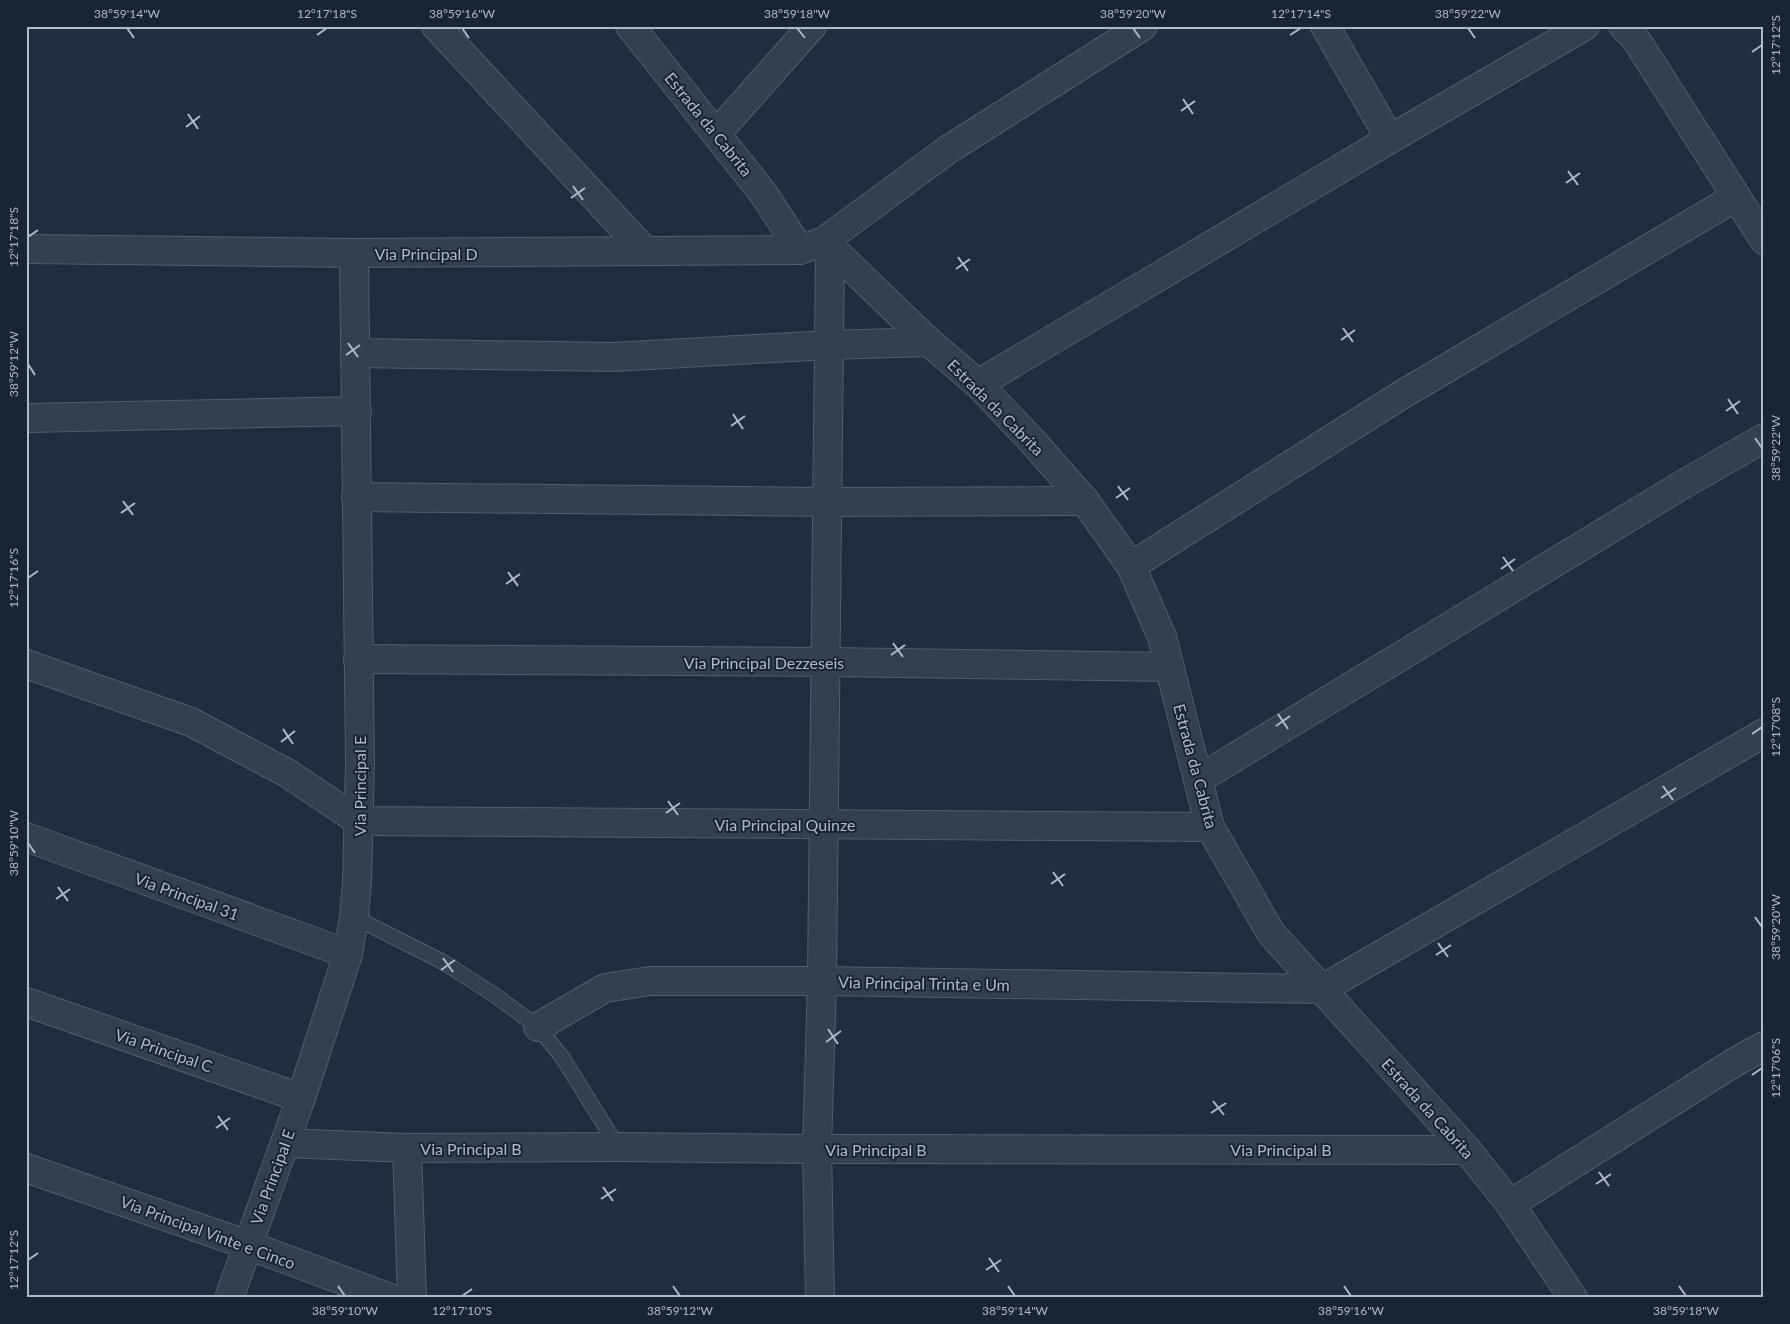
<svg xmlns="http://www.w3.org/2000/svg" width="1790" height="1324" font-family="Lato,sans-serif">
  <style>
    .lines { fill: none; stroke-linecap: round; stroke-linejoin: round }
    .service-casing { stroke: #535c6c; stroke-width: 16 }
    .minor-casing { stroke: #535c6c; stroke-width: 30 }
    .tertiary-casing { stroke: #535c6c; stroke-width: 30 }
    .service { stroke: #353f4e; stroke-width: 14 }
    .minor { stroke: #353f4e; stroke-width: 28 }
    .tertiary { stroke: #353f4e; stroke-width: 28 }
    .ticks { fill: none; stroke: #b1b9c9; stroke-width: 2 }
    .labels { text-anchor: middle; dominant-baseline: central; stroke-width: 4; stroke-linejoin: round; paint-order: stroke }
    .street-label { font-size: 16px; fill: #b1b9c9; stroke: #1a2433 }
    .neatline { fill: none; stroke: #b1b9c9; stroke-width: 2 }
    .ticks-label { font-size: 12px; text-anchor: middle; fill: #b1b9c9 }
  </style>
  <rect width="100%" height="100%" fill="#212c3e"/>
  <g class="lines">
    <g class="service-casing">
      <polyline id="service" points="354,917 443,962 496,996 538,1027 562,1057 618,1147"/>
    </g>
    <g class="minor-casing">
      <g id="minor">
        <polyline points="436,26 645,251"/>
        <polyline points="630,26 763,193 800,250"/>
        <polyline points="1325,26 1390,139"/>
        <polyline points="1623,26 1635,38 1764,240"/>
        <polyline points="717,133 812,26"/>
        <polyline points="824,241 949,149 1143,26"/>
        <polyline points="357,353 614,357 828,345 929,342"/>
        <polyline points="978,384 1390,139 1585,26"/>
        <polyline points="26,418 357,411"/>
        <polyline points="356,497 826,502 1085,501"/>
        <polyline points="1131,566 1403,394 1736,197"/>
        <polyline points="358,659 826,662 1169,667"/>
        <polyline points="26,664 191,722 287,773 359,821 1210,827"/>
        <polyline points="1199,779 1682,485 1764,438"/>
        <polyline points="26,837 348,954"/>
        <polyline points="26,1002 301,1098"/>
        <polyline points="538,1027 605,988 650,981 822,981 1322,989 1764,733"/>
        <polyline points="285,1143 407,1148 618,1147 817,1149 1467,1150"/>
        <polyline points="407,1148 412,1298"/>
        <polyline points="26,1168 248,1245 390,1298"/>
        <polyline points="1510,1204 1735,1062 1764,1046"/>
        <polyline points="229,1298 301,1098 348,954 354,917 357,881 360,763 354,253"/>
        <polyline points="820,1298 817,1149 822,981 830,248"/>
      </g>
    </g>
    <g class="tertiary-casing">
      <polyline id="tertiary" points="26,249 354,253 800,250 824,241 929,342 978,384 1033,442 1085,501 1131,566 1162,637 1210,827 1271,933 1467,1150 1510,1204 1573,1298"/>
    </g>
    <use href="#service" class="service"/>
    <use href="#minor" class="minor"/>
    <use href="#tertiary" class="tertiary"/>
  </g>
  <path class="ticks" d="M127,28L134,38M462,28L469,38M797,28L805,38M1133,28L1140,38M1468,28L1475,38M317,35L327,28M1290,35L1301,28M1752,52L1762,45M1183,99L1193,114M1181,111L1195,101M188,114L198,129M186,127L200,116M1568,171L1578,185M1566,183L1580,173M573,186L583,200M571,198L585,188M28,237L38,230M958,257L968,271M956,269L970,259M1343,328L1353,342M1341,340L1355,330M348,343L358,357M346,355L360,345M28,364L35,375M1728,399L1738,414M1726,411L1740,401M733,414L743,429M731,426L745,416M1755,438L1762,448M1118,486L1128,500M1116,498L1130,488M123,501L133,515M121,513L135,503M1503,557L1513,571M1501,569L1515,559M508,572L518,586M28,578L38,571M506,584L520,574M893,643L903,657M891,655L905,645M1278,714L1288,729M1276,726L1290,716M283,729L293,744M1752,734L1762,727M281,742L295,731M1663,786L1673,800M1661,798L1676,788M668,801L678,815M666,813L680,803M28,843L35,853M1053,872L1063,886M1051,884L1065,874M58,887L68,901M56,899L70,889M1755,917L1762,927M1438,943L1448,957M1436,955L1451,945M443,958L453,972M441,970L455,960M828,1029L838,1044M826,1042L841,1031M1752,1075L1762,1068M1213,1101L1224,1115M1211,1113L1226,1103M218,1116L228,1130M216,1128L230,1118M1599,1172L1609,1186M1596,1184L1611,1174M603,1187L613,1201M601,1199L616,1189M989,1258L999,1272M28,1260L38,1253M986,1270L1001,1260M338,1286L345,1296M673,1286L680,1296M1008,1286L1015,1296M1344,1286L1351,1296M1679,1286L1686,1296M462,1296L472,1289"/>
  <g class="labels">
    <g class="street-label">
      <text transform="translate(709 124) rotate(51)">Estrada da Cabrita</text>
      <text x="426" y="253">Via Principal D</text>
      <text transform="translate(996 407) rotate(45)">Estrada da Cabrita</text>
      <text x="764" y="662">Via Principal Dezzeseis</text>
      <text transform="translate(1196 766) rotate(75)">Estrada da Cabrita</text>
      <text transform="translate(359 786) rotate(-90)">Via Principal E</text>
      <text x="785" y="824">Via Principal Quinze</text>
      <text transform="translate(187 896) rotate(20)">Via Principal 31</text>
      <text transform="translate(924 983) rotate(1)">Via Principal Trinta e Um</text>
      <text transform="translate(164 1050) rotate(19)">Via Principal C</text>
      <text transform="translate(1428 1108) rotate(48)">Estrada da Cabrita</text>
      <text x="471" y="1148">Via Principal B</text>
      <text x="876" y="1149">Via Principal B</text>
      <text x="1281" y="1149">Via Principal B</text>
      <text transform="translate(272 1177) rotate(-70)">Via Principal E</text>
      <text transform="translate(208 1232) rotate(20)">Via Principal Vinte e Cinco</text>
    </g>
  </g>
  <rect width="1790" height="1324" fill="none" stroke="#1a2433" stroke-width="55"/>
  <rect x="28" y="28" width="1734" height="1268" class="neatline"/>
  <g class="ticks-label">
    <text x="127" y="18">38°59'14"W</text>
    <text x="327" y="18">12°17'18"S</text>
    <text x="462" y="18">38°59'16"W</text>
    <text x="797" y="18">38°59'18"W</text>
    <text x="1133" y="18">38°59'20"W</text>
    <text x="1301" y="18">12°17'14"S</text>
    <text x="1468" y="18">38°59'22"W</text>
    <text transform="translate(1776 45) rotate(-90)" y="4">12°17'12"S</text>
    <text transform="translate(14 237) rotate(-90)" y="4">12°17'18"S</text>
    <text transform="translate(14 364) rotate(-90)" y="4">38°59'12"W</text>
    <text transform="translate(1776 448) rotate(-90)" y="4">38°59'22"W</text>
    <text transform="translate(14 578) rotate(-90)" y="4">12°17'16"S</text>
    <text transform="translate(1776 727) rotate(-90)" y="4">12°17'08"S</text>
    <text transform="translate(14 843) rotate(-90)" y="4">38°59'10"W</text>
    <text transform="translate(1776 927) rotate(-90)" y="4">38°59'20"W</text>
    <text transform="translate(1776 1068) rotate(-90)" y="4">12°17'06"S</text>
    <text transform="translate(14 1260) rotate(-90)" y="4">12°17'12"S</text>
    <text x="345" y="1315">38°59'10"W</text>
    <text x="462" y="1315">12°17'10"S</text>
    <text x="680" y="1315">38°59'12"W</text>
    <text x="1015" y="1315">38°59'14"W</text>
    <text x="1351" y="1315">38°59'16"W</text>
    <text x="1686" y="1315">38°59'18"W</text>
  </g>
</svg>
